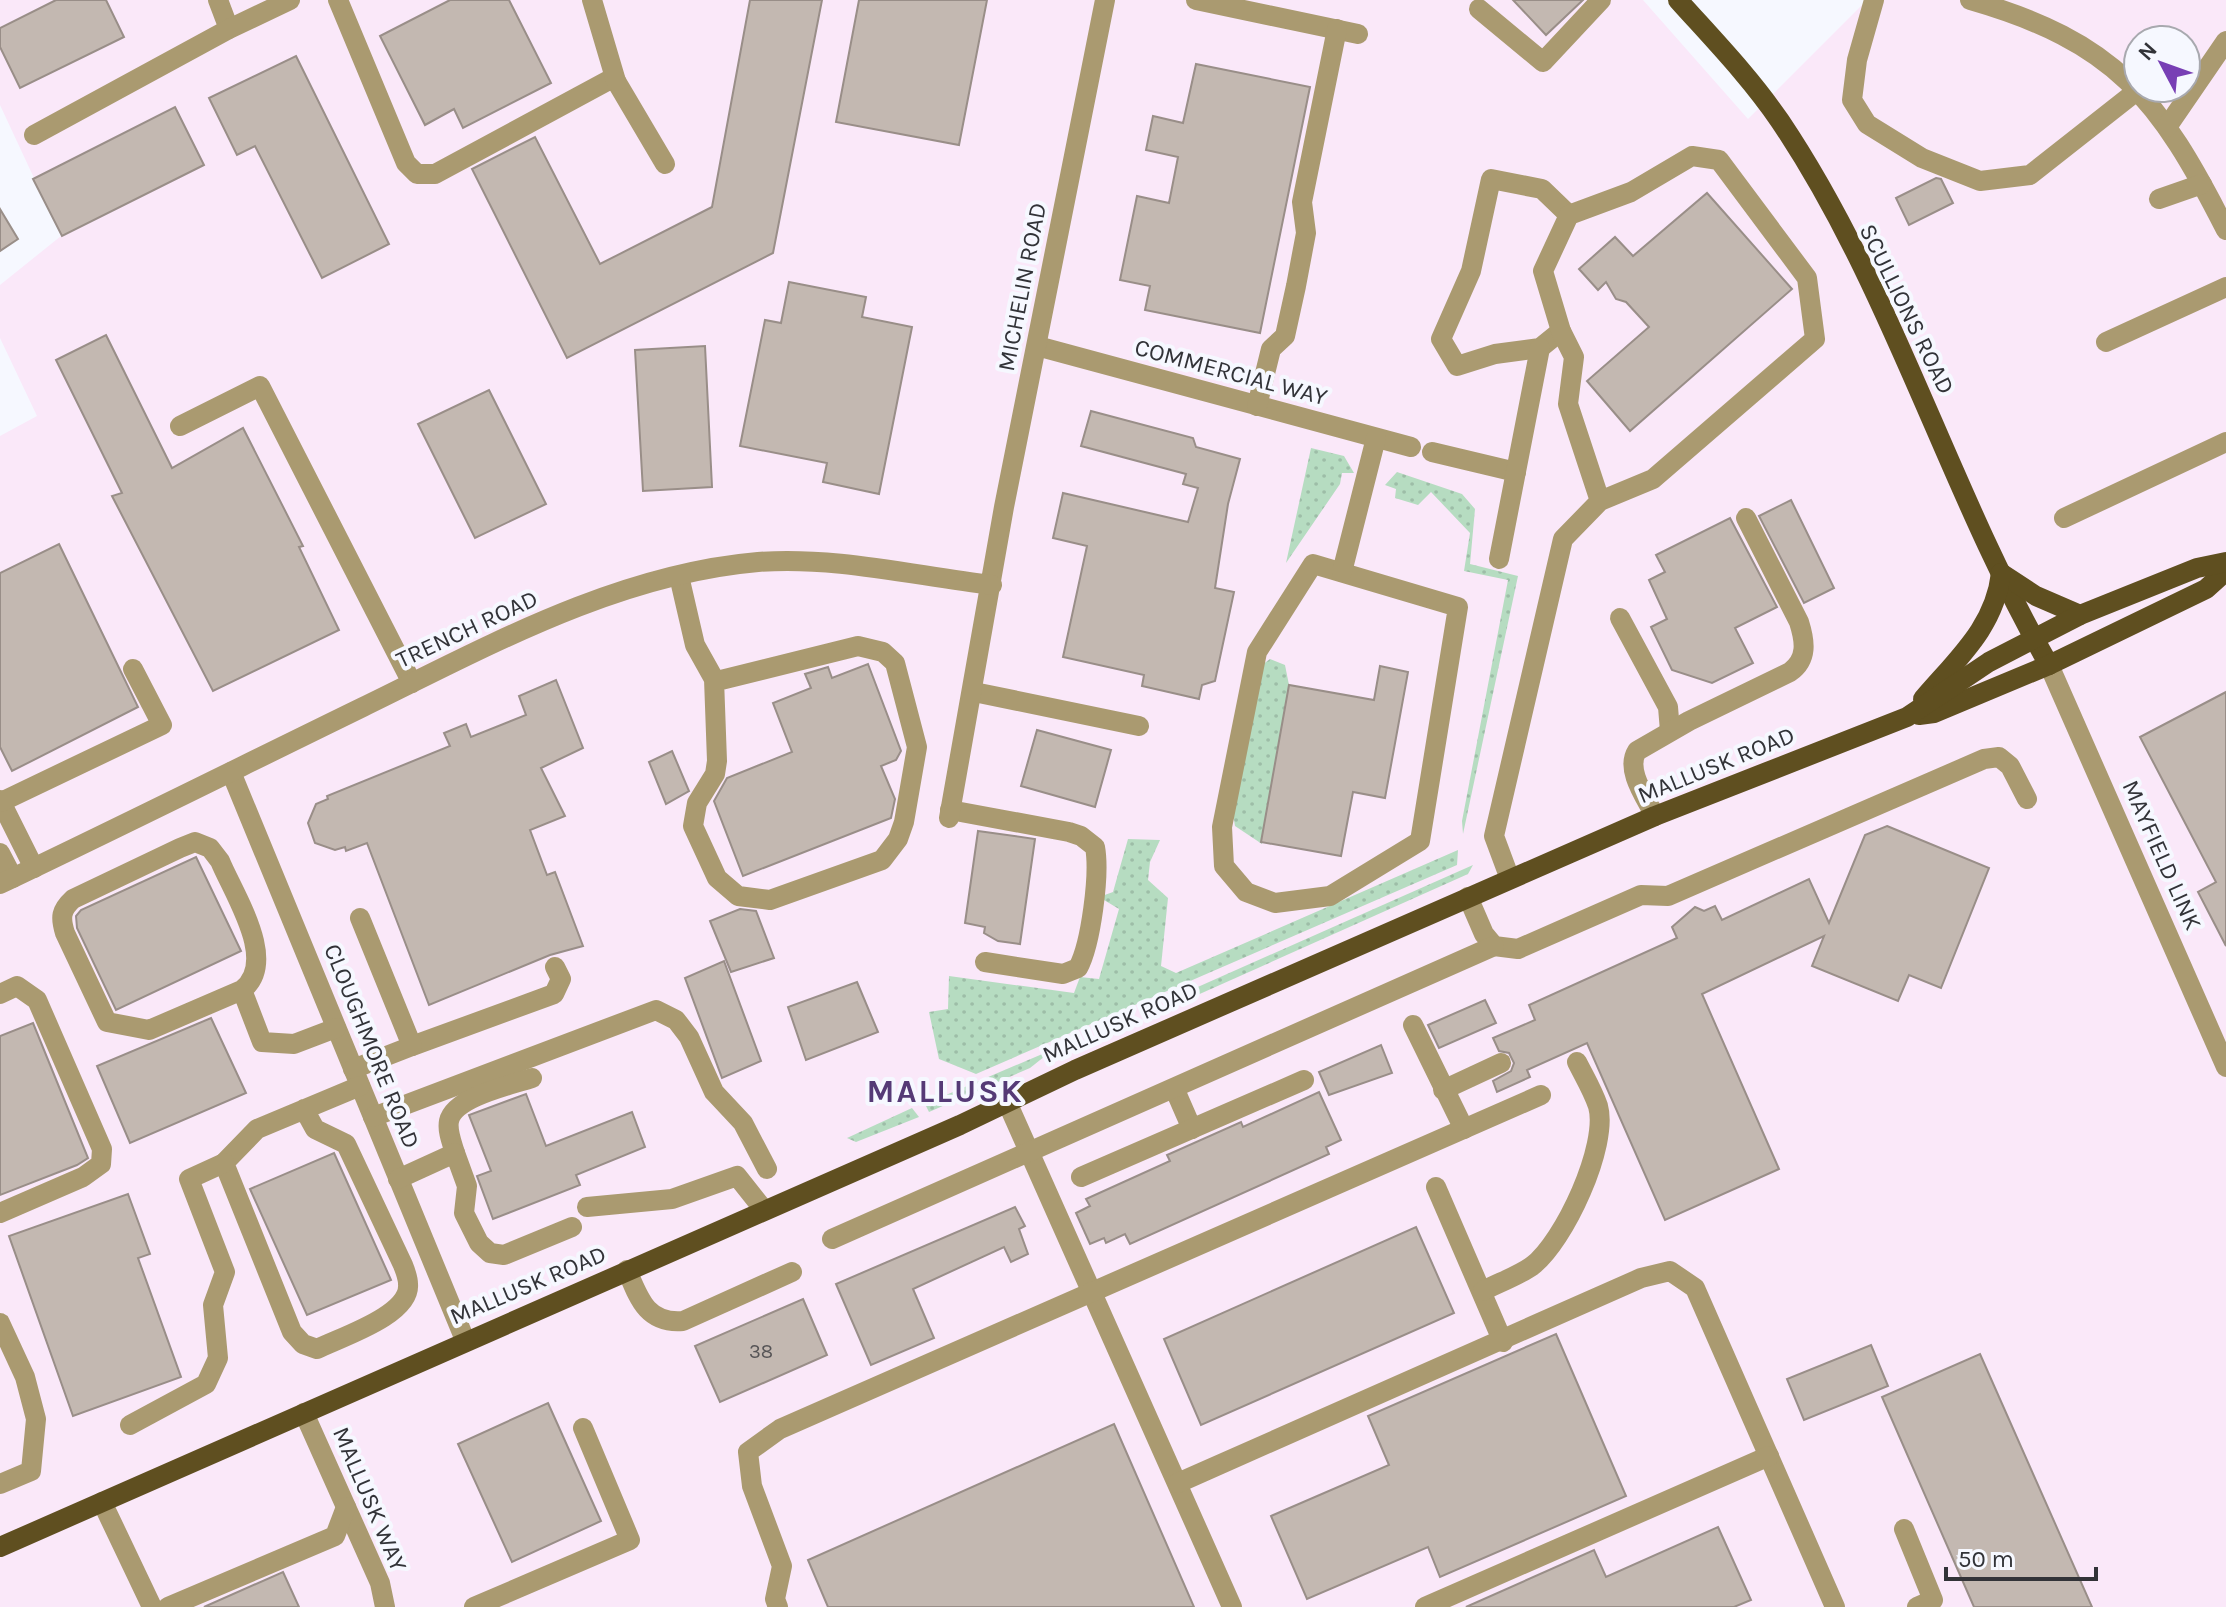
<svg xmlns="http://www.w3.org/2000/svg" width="2226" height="1607" font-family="Karla,sans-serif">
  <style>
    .industrial { fill: #fae8f9; fill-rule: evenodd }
    .grass { fill: url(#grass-dots) }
    .building { fill: #c3b8b1; stroke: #998e88; stroke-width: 2 }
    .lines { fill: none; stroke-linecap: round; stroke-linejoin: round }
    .minor { stroke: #aa9a70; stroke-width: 20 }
    .major { stroke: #5f4f20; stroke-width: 20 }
    .labels { text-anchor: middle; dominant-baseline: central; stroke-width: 8; stroke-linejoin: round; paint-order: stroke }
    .number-label { font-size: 20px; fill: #565456 }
    .street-label { font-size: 24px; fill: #323338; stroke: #f6f8ff }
    .district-label { font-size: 32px; font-weight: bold; letter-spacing: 2px; fill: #553a76; stroke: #f6f8ff }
  </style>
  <defs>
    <pattern id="grass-dots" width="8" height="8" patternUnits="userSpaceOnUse" patternTransform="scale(2)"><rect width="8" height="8" fill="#b6dcc1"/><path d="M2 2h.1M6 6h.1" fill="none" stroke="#9dbda7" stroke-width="1.8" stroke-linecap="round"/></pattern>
  </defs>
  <rect width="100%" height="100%" fill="#f6f8ff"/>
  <path class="industrial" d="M0,0H1643L1748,119L1867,0H2226V1607H0V436L37,416L0,338V285L61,236L0,105ZM2138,40H2186V88H2138Z"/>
  <g class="grass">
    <polygon points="1311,448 1344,456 1354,473 1342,473 1340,484 1286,563"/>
    <polygon points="1397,472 1462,494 1475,509 1470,564 1518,576 1463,834 1462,821 1508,580 1464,571 1470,533 1431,492 1418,505 1395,498 1396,489 1385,485"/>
    <polygon points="1270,659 1285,665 1289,685 1262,844 1235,826 1232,809 1262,665"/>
    <polygon points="1128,839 1160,840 1150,862 1148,880 1168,898 1161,966 1176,973 1458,850 1457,865 976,1074 939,1059 929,1012 948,1009 949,976 1074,993 1080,977 1099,979 1119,909 1099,897 1113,892"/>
    <polygon points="1473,865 1468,874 1175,1005 1173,998"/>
    <polygon points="1054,1049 1030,1068 929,1112 925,1104"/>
    <polygon points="912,1108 919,1117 856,1142 847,1138"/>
  </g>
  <g class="building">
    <polygon points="56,0 106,0 124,37 20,88 0,47 0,28"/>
    <polygon points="450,0 509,0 551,83 463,128 454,109 425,125 380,36"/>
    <polygon points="750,0 822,0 773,253 567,358 472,169 535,137 600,264 712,207"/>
    <polygon points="859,0 987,0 959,145 836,122"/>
    <polygon points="1513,0 1583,0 1546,35"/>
    <polygon points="296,56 389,244 322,278 255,146 237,155 209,98"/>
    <polygon points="1196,64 1310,87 1260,333 1145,310 1150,286 1120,280 1137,196 1169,203 1178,157 1146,150 1153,116 1183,123"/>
    <polygon points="175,107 204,165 62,236 33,179"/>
    <polygon points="1936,178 1941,179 1953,203 1909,225 1896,198"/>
    <polygon points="1707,193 1792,289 1630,431 1587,381 1649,327 1626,302 1616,299 1606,282 1598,290 1579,269 1615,237 1633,256"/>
    <polygon points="0,209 18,239 0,251"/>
    <polygon points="789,282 866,297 862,317 912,327 879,494 823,482 827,463 740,446 765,320 781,323"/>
    <polygon points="106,335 172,468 243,428 303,546 299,547 339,630 213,691 112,496 122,493 56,360"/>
    <polygon points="705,346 712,487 643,491 635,350"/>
    <polygon points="489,390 546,504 475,538 418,424"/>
    <polygon points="1091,411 1193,438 1196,447 1240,459 1228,504 1215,588 1234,592 1215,681 1202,685 1199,699 1142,686 1144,675 1063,657 1087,546 1053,538 1063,493 1188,522 1198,488 1183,484 1186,474 1081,446"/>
    <polygon points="1791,500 1834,588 1804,603 1759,516"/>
    <polygon points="1730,518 1777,607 1735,628 1753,663 1712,683 1672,670 1651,627 1667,619 1649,580 1665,572 1656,555"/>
    <polygon points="59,544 138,707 12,771 0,747 0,573"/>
    <polygon points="868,664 901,751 896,760 881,766 895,799 891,818 743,876 714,801 727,778 792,752 773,703 811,688 805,674 828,667 832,678"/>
    <polygon points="1380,666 1408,672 1385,798 1353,792 1341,856 1261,842 1289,685 1374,700"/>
    <polygon points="556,680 583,748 541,768 565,816 530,830 547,875 555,872 583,946 550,955 429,1005 367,843 346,851 345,847 335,850 315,843 308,823 316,804 328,799 327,796 450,746 444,733 466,724 471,737 526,715 519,696"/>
    <polygon points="2226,692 2226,946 2198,892 2216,882 2140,737"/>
    <polygon points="1037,730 1111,750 1095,807 1021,786"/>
    <polygon points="672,751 689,791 666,804 649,762"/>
    <polygon points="1887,826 1989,868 1941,988 1909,975 1898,1001 1812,966 1824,936 1702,994 1779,1169 1665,1220 1587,1043 1527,1070 1530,1077 1497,1092 1493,1081 1511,1071 1514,1063 1509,1053 1499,1051 1493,1038 1535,1020 1529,1005 1677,938 1672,927 1695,907 1704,911 1715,906 1722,920 1809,879 1829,923 1865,835"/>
    <polygon points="978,831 1035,839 1020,944 998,941 984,933 985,927 965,923"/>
    <polygon points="196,857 241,951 116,1010 77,928 76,916 81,910"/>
    <polygon points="740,909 756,911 774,958 731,972 710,921"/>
    <polygon points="724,961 761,1061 722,1078 685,978"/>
    <polygon points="857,982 878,1032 806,1060 788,1007"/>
    <polygon points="1485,1000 1496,1023 1439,1048 1428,1025"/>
    <polygon points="211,1018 246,1093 130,1143 97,1066"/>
    <polygon points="33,1023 88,1158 77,1165 0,1195 0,1036"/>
    <polygon points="1381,1045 1392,1073 1329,1095 1319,1072"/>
    <polygon points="1319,1092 1341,1140 1326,1147 1329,1154 1130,1244 1125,1234 1106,1243 1104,1238 1090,1244 1076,1213 1090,1206 1086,1199 1170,1161 1167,1155 1241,1122 1243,1127"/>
    <polygon points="526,1094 546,1146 632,1112 645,1147 576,1175 580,1185 493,1219 477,1176 491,1171 469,1115"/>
    <polygon points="334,1153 391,1280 307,1315 250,1189"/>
    <polygon points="128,1194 150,1254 138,1258 181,1377 73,1416 9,1236"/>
    <polygon points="1015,1207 1025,1226 1019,1229 1028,1254 1011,1262 1004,1247 913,1289 934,1338 871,1365 836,1284"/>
    <polygon points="1416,1227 1454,1313 1201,1425 1164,1339"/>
    <polygon points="803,1299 827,1355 720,1402 695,1346"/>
    <polygon points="1556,1334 1626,1496 1440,1577 1428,1547 1307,1599 1271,1516 1389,1465 1368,1416"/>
    <polygon points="1871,1345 1888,1386 1804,1420 1787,1379"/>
    <polygon points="1980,1354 2092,1607 1974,1607 1882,1397"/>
    <polygon points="548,1403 601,1521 512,1562 458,1444"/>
    <polygon points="1114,1424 1194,1607 828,1607 808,1560"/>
    <polygon points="1718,1527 1751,1600 1734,1607 1466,1607 1594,1550 1606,1577"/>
    <polygon points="283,1572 299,1607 204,1607"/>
  </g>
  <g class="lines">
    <g class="minor">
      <polyline points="218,0 229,29"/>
      <polyline points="338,0 406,163 417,174 435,174 611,79 616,81 665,164"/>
      <polyline points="592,0 616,81"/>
      <polyline points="1196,0 1358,34"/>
      <polyline points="1874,0 1857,60 1852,100 1867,124 1922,158 1980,181 2030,175 2138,90"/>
      <path d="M1970,0C2116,42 2159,98 2226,230"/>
      <polyline points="1479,9 1543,62 1601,0"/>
      <polyline points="2167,127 2226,41"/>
      <polyline points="34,135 229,29 290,0"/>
      <polyline points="2159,199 2202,184"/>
      <polyline points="1561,331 1540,348 1495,354 1457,366 1441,339 1471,271 1491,179 1542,189 1569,215"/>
      <polyline points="2106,342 2226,287"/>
      <polyline points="1037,346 1411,447"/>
      <polyline points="1257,406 1271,349 1285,336 1296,286 1306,233 1302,202 1337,29"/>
      <polyline points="180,426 260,386 412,683"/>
      <polyline points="1432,452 1516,472"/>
      <polyline points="2064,518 2226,442"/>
      <polyline points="1499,559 1540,348"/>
      <polygon points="1313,564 1458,607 1420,841 1330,896 1275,903 1246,892 1224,866 1222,827 1257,652"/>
      <polyline points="1342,572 1376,438"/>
      <polyline points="679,576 695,645 714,679 721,680 858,646 883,652 895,663 917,747 904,822 898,839 882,860 770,900 738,896 717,878 693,826 697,803 715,774 717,761 714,679"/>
      <polyline points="1620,618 1668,707 1670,731"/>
      <polyline points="2049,665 2226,1067"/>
      <polyline points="974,692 1139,726"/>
      <polyline points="231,772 465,1340"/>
      <polyline points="0,800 34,868"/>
      <polyline points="1,802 162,725 133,669"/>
      <path d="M950,810L1069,832L1081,836L1095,847C1100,874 1091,944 1078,968L1063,974L985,962"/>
      <path d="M1655,816C1646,798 1625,770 1637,751L1689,721L1790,672C1808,659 1805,641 1799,622L1746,518"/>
      <polyline points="949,818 1004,507 1105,0"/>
      <polyline points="0,853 13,878"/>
      <polyline points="1510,879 1494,836 1563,539 1600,501 1653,479 1815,339 1807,278 1719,160 1692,156 1631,192 1569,215 1543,271 1561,331 1574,357 1568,404 1600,501"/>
      <path d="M0,884C122,826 242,766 363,707C488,646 617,574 758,562C835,556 915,576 992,585"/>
      <polyline points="1468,897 1484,934 1494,946 1518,949 1641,895 1668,896 1984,759 1999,757 2010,766 2027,799"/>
      <path d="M242,990C279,962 234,895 220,861L210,848L195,842L180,848L73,899C61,910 60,917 65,933L107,1022L149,1030L242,990L262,1042L294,1044L336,1028"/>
      <polyline points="0,994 17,986 37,1000 102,1149 101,1164 83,1177 0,1213"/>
      <polyline points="1413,1025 1464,1129"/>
      <polyline points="412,1046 554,994 561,979 555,967"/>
      <polyline points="353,1069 412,1046 360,918"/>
      <polyline points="1175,1090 1192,1129"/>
      <polyline points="1443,1090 1501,1063"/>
      <polyline points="1007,1102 1232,1607"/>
      <path d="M304,1109L315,1129L346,1144L403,1265C405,1270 408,1278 408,1284C411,1315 341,1337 317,1349L303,1344L292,1332L224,1163L257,1129L360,1086"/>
      <polyline points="373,1117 656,1010 676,1020 689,1037 714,1092 743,1123 767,1169"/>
      <path d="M455,1153C452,1143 447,1131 449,1121C454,1097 511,1085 532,1078"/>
      <polyline points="1081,1177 1304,1080"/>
      <polyline points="398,1179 455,1153 467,1186 464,1213 479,1243 490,1253 504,1255 572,1227"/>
      <polyline points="1436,1187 1503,1342"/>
      <polyline points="587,1207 672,1199 737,1176 764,1210"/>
      <polyline points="832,1239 1494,946"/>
      <path d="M627,1270C639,1299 647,1324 683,1321L792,1272"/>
      <path d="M1483,1291C1498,1283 1518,1276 1532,1266C1564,1242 1609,1145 1598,1106C1593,1091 1584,1076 1577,1062"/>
      <polyline points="0,1323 25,1377 36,1419 31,1471 0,1484"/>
      <polyline points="304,1413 380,1583 385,1607"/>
      <polyline points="130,1425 206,1384 218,1358 213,1305 225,1272 189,1179 224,1163"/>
      <polyline points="1178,1483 1641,1278 1670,1271 1695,1288 1835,1607"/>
      <polyline points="102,1502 152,1607"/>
      <polyline points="1904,1529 1933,1600 1917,1607"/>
      <polyline points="168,1607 335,1536 346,1507"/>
      <polyline points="474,1607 630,1540 583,1428"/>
      <polyline points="778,1607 775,1599 782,1566 752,1486 748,1452 780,1429 1541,1095"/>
      <polyline points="1425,1607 1769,1456"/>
    </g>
    <g class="major">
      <path d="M1678,0C1713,39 1750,77 1780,121C1893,289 1948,490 2049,665"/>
      <polyline points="2001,573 2036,596 2080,615"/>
      <path d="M1923,699C1957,659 1995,627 2001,573"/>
      <polyline points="1919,715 1934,713 2049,665 2206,589 2226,571"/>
      <polyline points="0,1547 960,1125 1075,1070 1655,816 1907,717 1989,662 2080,615 2197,568 2226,562"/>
    </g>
  </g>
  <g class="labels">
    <g class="number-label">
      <text x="761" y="1351">38</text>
    </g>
    <g class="street-label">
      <text transform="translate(1022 287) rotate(-79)">MICHELIN ROAD</text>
      <text transform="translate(1907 309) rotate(64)">SCULLIONS ROAD</text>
      <text transform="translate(1231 372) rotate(15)">COMMERCIAL WAY</text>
      <text transform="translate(467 629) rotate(-25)">TRENCH ROAD</text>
      <text transform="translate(1716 765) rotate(-22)">MALLUSK ROAD</text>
      <text transform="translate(2162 855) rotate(66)">MAYFIELD LINK</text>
      <text transform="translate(1120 1022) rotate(-24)">MALLUSK ROAD</text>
      <text transform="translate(372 1046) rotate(68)">CLOUGHMORE ROAD</text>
      <text transform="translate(528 1285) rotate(-23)">MALLUSK ROAD</text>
      <text transform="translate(370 1499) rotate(67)">MALLUSK WAY</text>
    </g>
    <g class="district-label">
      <text x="945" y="1091">MALLUSK</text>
    </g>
  </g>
  <g transform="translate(2162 64) rotate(311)"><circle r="38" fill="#f6f8ff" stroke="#a8a9af" stroke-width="2"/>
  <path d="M0-6L14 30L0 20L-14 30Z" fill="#783fb5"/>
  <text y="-12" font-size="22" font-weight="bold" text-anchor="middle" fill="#323338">N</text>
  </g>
  <path d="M1946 1567v12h150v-12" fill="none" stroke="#323338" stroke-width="4"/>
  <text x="1958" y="1567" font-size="24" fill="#323338" stroke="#f6f8ff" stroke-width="6" paint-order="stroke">50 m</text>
</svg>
